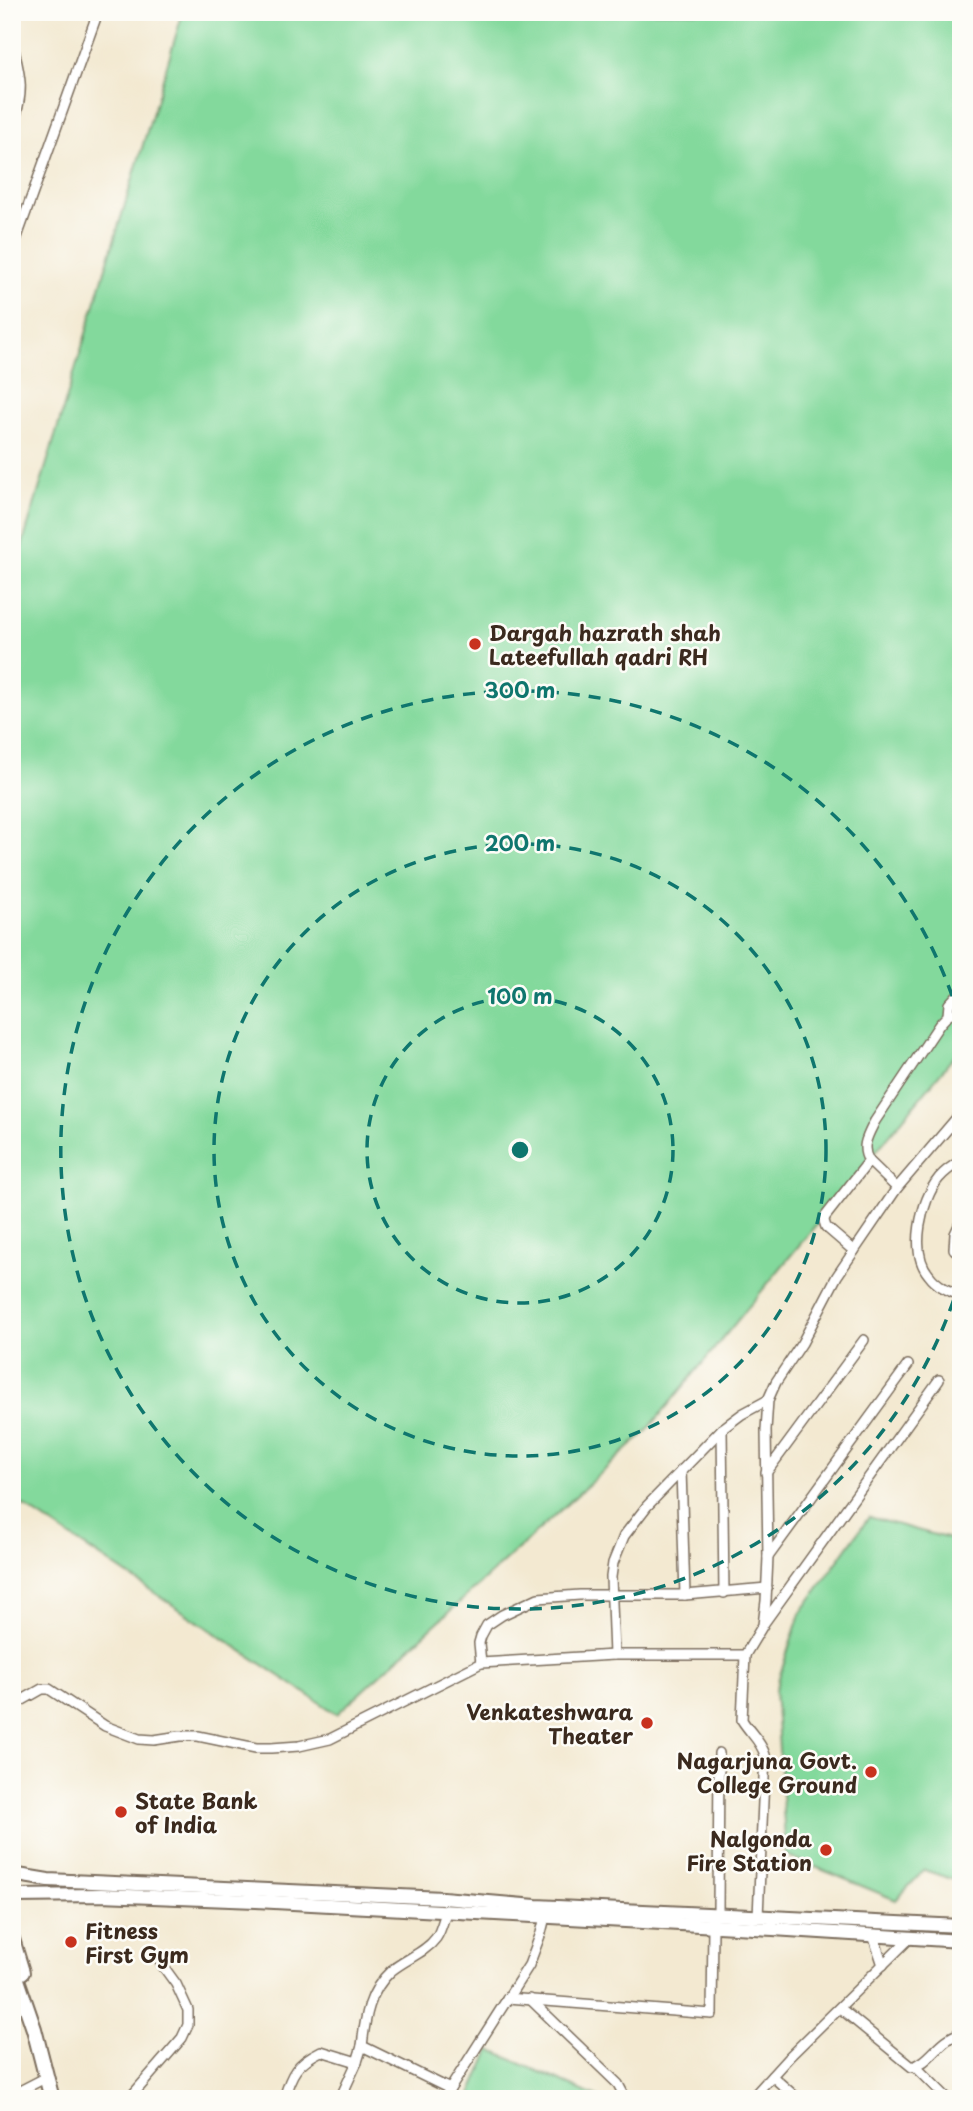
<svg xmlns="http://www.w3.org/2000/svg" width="973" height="2111" font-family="'Playpen Sans',sans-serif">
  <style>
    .green { fill: #83d99c; stroke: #5f825d; stroke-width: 2 }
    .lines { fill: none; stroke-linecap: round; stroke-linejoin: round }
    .minor-casing { stroke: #7b6d5d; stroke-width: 12 }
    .secondary-casing { stroke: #7b6d5d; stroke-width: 16 }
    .trunk-casing { stroke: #7b6d5d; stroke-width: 18 }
    .minor { stroke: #fff; stroke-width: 9 }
    .secondary { stroke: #fff; stroke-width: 12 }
    .trunk { stroke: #fff; stroke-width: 14 }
    .ring { fill: none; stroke: #0f766e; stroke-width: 3.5; stroke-dasharray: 12 9 }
    .poi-dot { fill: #c8321e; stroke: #fdfcf7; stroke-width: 2.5 }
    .labels { text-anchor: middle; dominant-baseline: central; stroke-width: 5; stroke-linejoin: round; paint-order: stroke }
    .poi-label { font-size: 21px; font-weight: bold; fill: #3b2a1e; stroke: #fdfcf7; text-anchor: start }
    .centre { fill: #0f766e; stroke: #fdfcf7; stroke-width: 3.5 }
    .ring-label { font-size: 21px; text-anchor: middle; font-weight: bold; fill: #0f766e; stroke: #fdfcf7; stroke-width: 5; stroke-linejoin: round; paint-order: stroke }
  </style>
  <rect width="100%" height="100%" fill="#fdfcf7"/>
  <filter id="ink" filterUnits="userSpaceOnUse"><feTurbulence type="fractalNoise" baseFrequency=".0143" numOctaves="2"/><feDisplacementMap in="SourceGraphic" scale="14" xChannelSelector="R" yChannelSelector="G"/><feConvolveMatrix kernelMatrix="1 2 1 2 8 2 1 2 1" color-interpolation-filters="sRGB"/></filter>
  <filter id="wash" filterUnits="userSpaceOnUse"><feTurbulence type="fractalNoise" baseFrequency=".00686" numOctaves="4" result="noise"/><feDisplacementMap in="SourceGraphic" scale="28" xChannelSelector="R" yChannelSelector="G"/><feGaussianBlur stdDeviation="1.57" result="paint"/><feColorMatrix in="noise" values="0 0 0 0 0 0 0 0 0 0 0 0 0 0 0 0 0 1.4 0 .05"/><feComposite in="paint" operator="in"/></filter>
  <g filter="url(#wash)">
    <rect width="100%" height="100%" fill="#f3e9d1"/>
    <g class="green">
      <polygon points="183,12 961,12 961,1048 646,1432 337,1714 12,1498 12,579"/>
      <polygon points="869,1517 961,1542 961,1882 924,1870 896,1900 786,1855 775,1690 800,1614"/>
      <polygon points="490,2050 601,2099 469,2099"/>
    </g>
  </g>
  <g filter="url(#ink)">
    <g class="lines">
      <g class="minor-casing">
        <g id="minor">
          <path d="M12,42C22,81 24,91 12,129"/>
          <polyline points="12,251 98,12"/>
          <polyline points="948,1015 949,1004 961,991"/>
          <path d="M869,1161C860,1147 868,1135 875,1121L939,1025C946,1017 950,1011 961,1014"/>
          <path d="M961,1161C954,1165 945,1171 939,1178C921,1200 909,1252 929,1275C937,1286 949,1291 961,1296"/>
          <polyline points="961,1221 955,1234 954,1249 961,1254"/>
          <polyline points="854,1251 826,1227 824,1221 825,1217 869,1161 897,1188"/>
          <polyline points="722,1429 724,1593"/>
          <polyline points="681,1470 685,1595"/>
          <polyline points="766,1473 864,1340"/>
          <polyline points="768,1557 908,1365"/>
          <polyline points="764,1623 939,1380"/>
          <polyline points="614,1655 611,1577 613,1563 624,1536 647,1506 722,1429 742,1414 768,1400"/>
          <path d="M745,1655L742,1720C750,1733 761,1741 765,1755L758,1917"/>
          <polyline points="481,1663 479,1643 481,1636 487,1625 502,1615 538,1598 580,1595 685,1595 767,1588"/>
          <polyline points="12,1706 42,1689 49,1689 105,1726 139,1739 154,1740 180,1736 198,1736 256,1748 271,1748 299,1746 330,1739 481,1663 614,1655 745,1655 763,1625 766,1601 768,1557 766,1430 768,1400 776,1382 802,1343 837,1276 854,1251 897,1188 961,1113"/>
          <polyline points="718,1915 719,1753"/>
          <polyline points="873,1935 883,1965"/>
          <polyline points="507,1998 712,2014 713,1927"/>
          <polyline points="530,1999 618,2084 626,2099"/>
          <path d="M840,2008L912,2067C930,2063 939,2039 961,2033"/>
          <path d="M362,2046C365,2018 369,1991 391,1971C405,1959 425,1953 436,1938C441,1931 443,1921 446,1912"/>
          <polyline points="916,2067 948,2099"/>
          <polyline points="772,2076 798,2099"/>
          <polyline points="450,2089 529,1965 541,1933 545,1917"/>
          <polyline points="12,2095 47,2077"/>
          <polyline points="129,2099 182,2038 188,2025 188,2010 176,1984 160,1962"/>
          <path d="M284,2099C291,2073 297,2063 321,2051L357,2062"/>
          <polyline points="340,2099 357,2062 362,2046 450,2089 444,2099"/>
          <polyline points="751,2099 790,2056 910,1938"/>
        </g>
      </g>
      <g class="secondary-casing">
        <g id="secondary">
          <polyline points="12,1874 48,1880 443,1898 536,1906 961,1926"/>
          <polyline points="12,1896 101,1895 256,1901 773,1929 961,1941"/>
        </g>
      </g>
      <g class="trunk-casing">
        <g id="trunk">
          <polyline points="12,1883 12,1888"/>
          <polyline points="12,1939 22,1972"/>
          <polyline points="12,1965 34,2029 52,2099"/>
        </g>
      </g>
      <use href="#minor" class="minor"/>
      <use href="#secondary" class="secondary"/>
      <use href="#trunk" class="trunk"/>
    </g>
  </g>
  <g class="ring">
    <circle cx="520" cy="1150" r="153"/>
    <circle cx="520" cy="1150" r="306"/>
    <path d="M960 1280A459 459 0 1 1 960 1020"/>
  </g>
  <g class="poi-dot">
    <circle cx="475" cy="644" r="7"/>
    <circle cx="647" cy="1723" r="7"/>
    <circle cx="871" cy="1772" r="7"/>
    <circle cx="121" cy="1812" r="7"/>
    <circle cx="826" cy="1850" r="7"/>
    <circle cx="71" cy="1942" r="7"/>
  </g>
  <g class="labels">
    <g class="poi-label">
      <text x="489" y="632">Dargah hazrath shah<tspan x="489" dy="24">Lateefullah qadri RH</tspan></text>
      <text x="633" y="1711" text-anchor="end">Venkateshwara<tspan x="633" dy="24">Theater</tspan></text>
      <text x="857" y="1760" text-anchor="end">Nagarjuna Govt.<tspan x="857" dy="24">College Ground</tspan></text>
      <text x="135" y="1800">State Bank<tspan x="135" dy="24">of India</tspan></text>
      <text x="812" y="1838" text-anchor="end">Nalgonda<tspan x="812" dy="24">Fire Station</tspan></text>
      <text x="85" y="1930">Fitness<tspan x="85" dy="24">First Gym</tspan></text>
    </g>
  </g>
  <circle cx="520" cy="1150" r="10" class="centre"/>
  <g class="ring-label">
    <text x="520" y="698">300 m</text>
    <text x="520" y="851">200 m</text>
    <text x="520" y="1004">100 m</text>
  </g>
  <rect width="973" height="2111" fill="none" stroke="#fdfcf7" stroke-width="42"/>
</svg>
